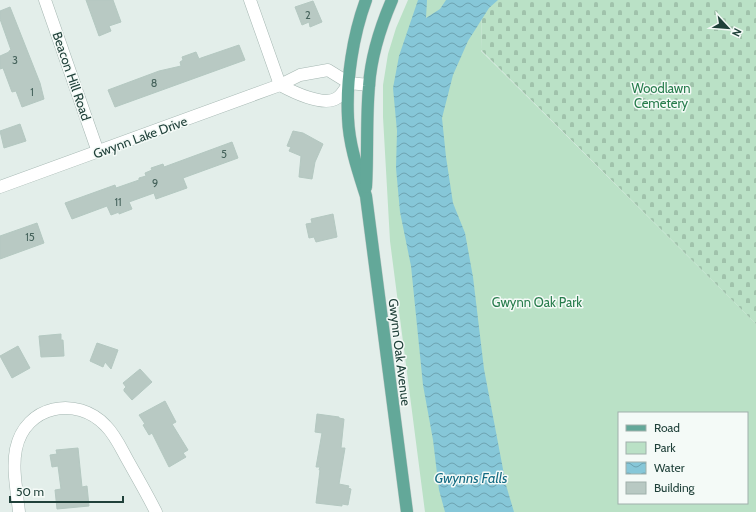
<svg xmlns="http://www.w3.org/2000/svg" width="756" height="512" font-family="Cabin,sans-serif">
  <style>
    .green { fill: #bae1c6; fill-rule: evenodd }
    .cemetery { fill: url(#cemetery-stones) }
    .water { fill: url(#water-waves) }
    .building { fill: #b8c9c3; stroke: #b4c8c1 }
    .lines { fill: none; stroke-linecap: round; stroke-linejoin: round }
    .minor-casing { stroke: #a5b7b2; stroke-width: 13 }
    .major-casing { stroke: #c1cac8; stroke-width: 13 }
    .minor { stroke: #fff; stroke-width: 12 }
    .major { stroke: #63a899; stroke-width: 12 }
    .labels { text-anchor: middle; dominant-baseline: central; stroke-width: 3; stroke-linejoin: round; paint-order: stroke }
    .number-label { font-size: 11px; fill: #46635c }
    .street-label { font-size: 13px; fill: #20413a; stroke: #f4faf7 }
    .park-label { font-size: 13px; fill: #277c4c; stroke: #f4faf7 }
    .water-label { font-size: 14px; font-style: italic; fill: #146b83; stroke: #f4faf7 }
  </style>
  <defs>
    <pattern id="cemetery-stones" width="16" height="16" patternUnits="userSpaceOnUse"><rect width="16" height="16" fill="#bae1c6"/><path d="M2 7V4a2 2 0 0 1 4 0v3zM10 15v-3a2 2 0 0 1 4 0v3z" fill="#a0c2ab"/></pattern>
    <pattern id="water-waves" width="16" height="10" patternUnits="userSpaceOnUse"><rect width="16" height="10" fill="#86c7d8"/><path d="M0 5q4-4 8 0t8 0" fill="none" stroke="#6da3b0"/></pattern>
  </defs>
  <rect width="100%" height="100%" fill="#e3eeea"/>
  <path class="green" d="M408,0H482L481,51L756,324V512H425L390,241L383,117V85L388,54L396,28ZM619,413H747V503H619Z"/>
  <polygon class="cemetery" points="482,0 756,0 756,324 481,50"/>
  <polygon class="water" points="418,0 427,0 426,18 440,9 446,0 498,0 489,8 468,41 453,75 442,118 446,157 453,203 465,233 473,277 484,369 506,485 514,512 445,512 439,490 433,440 423,385 411,266 400,212 396,168 397,131 393,88 399,56"/>
  <g class="building">
    <polygon points="86,0 113,0 121,22 109,26 111,31 99,36"/>
    <polygon points="313,1 322,22 310,27 309,22 302,25 295,7"/>
    <polygon points="10,7 40,83 44,99 22,107 16,91 12,92 3,68 0,69 0,56 9,52 9,51 11,50 0,19 0,11"/>
    <polygon points="239,45 245,60 115,107 108,90 159,71 181,66 180,62 183,60 182,57 196,52 199,59 201,58"/>
    <polygon points="20,124 26,141 4,148 0,131"/>
    <polygon points="293,131 303,133 323,144 315,162 312,179 299,177 301,156 289,151 291,147 287,146"/>
    <polygon points="232,142 238,158 183,178 187,188 156,199 154,193 129,202 132,209 119,214 119,212 111,215 107,206 72,219 65,203 115,185 116,188 139,180 139,178 146,176 145,173 152,170 151,168 163,164 164,167"/>
    <polygon points="333,214 337,237 316,242 314,237 309,238 306,224 312,223 311,219"/>
    <polygon points="37,223 44,243 0,259 0,236"/>
    <polygon points="61,334 61,340 63,340 64,356 41,357 39,336"/>
    <polygon points="97,343 118,350 111,369 105,362 103,367 90,361"/>
    <polygon points="18,346 30,368 12,378 0,356"/>
    <polygon points="140,369 152,382 132,400 124,391 124,389 126,387 123,383"/>
    <polygon points="165,401 176,422 172,424 188,450 183,453 186,457 169,467 152,433 149,435 143,425 145,424 139,415"/>
    <polygon points="317,414 339,417 339,418 344,419 341,448 345,448 339,484 349,486 348,488 351,489 348,505 342,504 342,506 316,503 320,470 319,470 320,467 316,467 322,433 315,432"/>
    <polygon points="78,448 82,487 87,486 89,506 57,509 55,490 61,489 58,466 52,467 50,455 57,454 56,450"/>
  </g>
  <g class="lines">
    <g class="minor-casing">
      <g id="minor">
        <polyline points="45,0 98,152"/>
        <polyline points="250,0 280,85"/>
        <path d="M280,85C293,92 324,107 337,98C342,95 346,87 349,83"/>
        <polyline points="0,187 280,85 300,75 328,70 349,83 369,85"/>
        <path d="M19,512C17,491 12,469 16,449C25,405 77,395 106,426C115,435 121,448 127,459C137,477 147,494 156,512"/>
      </g>
    </g>
    <g class="major-casing">
      <g id="major">
        <path d="M366,0C353,35 346,80 348,118C349,145 358,171 366,196L407,512"/>
        <path d="M366,187C368,153 366,119 369,86C371,56 380,28 392,0"/>
      </g>
    </g>
    <use href="#minor" class="minor"/>
    <use href="#major" class="major"/>
  </g>
  <g class="labels">
    <g class="number-label">
      <text x="308" y="15">2</text>
      <text x="15" y="60">3</text>
      <text x="154" y="83">8</text>
      <text x="32" y="92">1</text>
      <text x="224" y="154">5</text>
      <text x="155" y="183">9</text>
      <text x="118" y="202">11</text>
      <text x="30" y="237">15</text>
    </g>
    <g class="street-label">
      <text transform="translate(72 76) rotate(71)">Beacon Hill Road</text>
      <text transform="translate(140 137) rotate(-20)">Gwynn Lake Drive</text>
      <text transform="translate(400 352) rotate(83)">Gwynn Oak Avenue</text>
    </g>
    <g class="park-label">
      <text x="661" y="88">Woodlawn<tspan x="661" dy="15">Cemetery</tspan></text>
      <text x="537" y="302">Gwynn Oak Park</text>
    </g>
    <g class="water-label">
      <text x="471" y="478">Gwynns Falls</text>
    </g>
  </g>
  <rect x="618" y="412" width="130" height="92" fill="#f4faf7" stroke="#9fb0ab"/>
  <rect x="626" y="425" width="20" height="6" fill="#63a899" stroke="#9fb0ab"/>
  <text x="654" y="432" font-size="12" fill="#20413a">Road</text>
  <rect x="626" y="442" width="20" height="12" fill="#bae1c6" stroke="#9fb0ab"/>
  <text x="654" y="452" font-size="12" fill="#20413a">Park</text>
  <rect x="626" y="462" width="20" height="12" fill="url(#water-waves)" stroke="#9fb0ab"/>
  <text x="654" y="472" font-size="12" fill="#20413a">Water</text>
  <rect x="626" y="482" width="20" height="12" fill="#b8c9c3" stroke="#9fb0ab"/>
  <text x="654" y="492" font-size="12" fill="#20413a">Building</text>
  <g transform="translate(728 28) rotate(116)" stroke="#f4faf7" stroke-width="3" paint-order="stroke">
  <path d="M0-3L7 15L0 10L-7 15Z" fill="#20413a"/>
  <text y="-6" font-size="11" font-weight="bold" text-anchor="middle" fill="#20413a">N</text>
  </g>
  <path d="M10 496v6h113v-6" fill="none" stroke="#20413a" stroke-width="2"/>
  <text x="16" y="496" font-size="12" fill="#20413a" stroke="#f4faf7" stroke-width="3" paint-order="stroke">50 m</text>
</svg>
